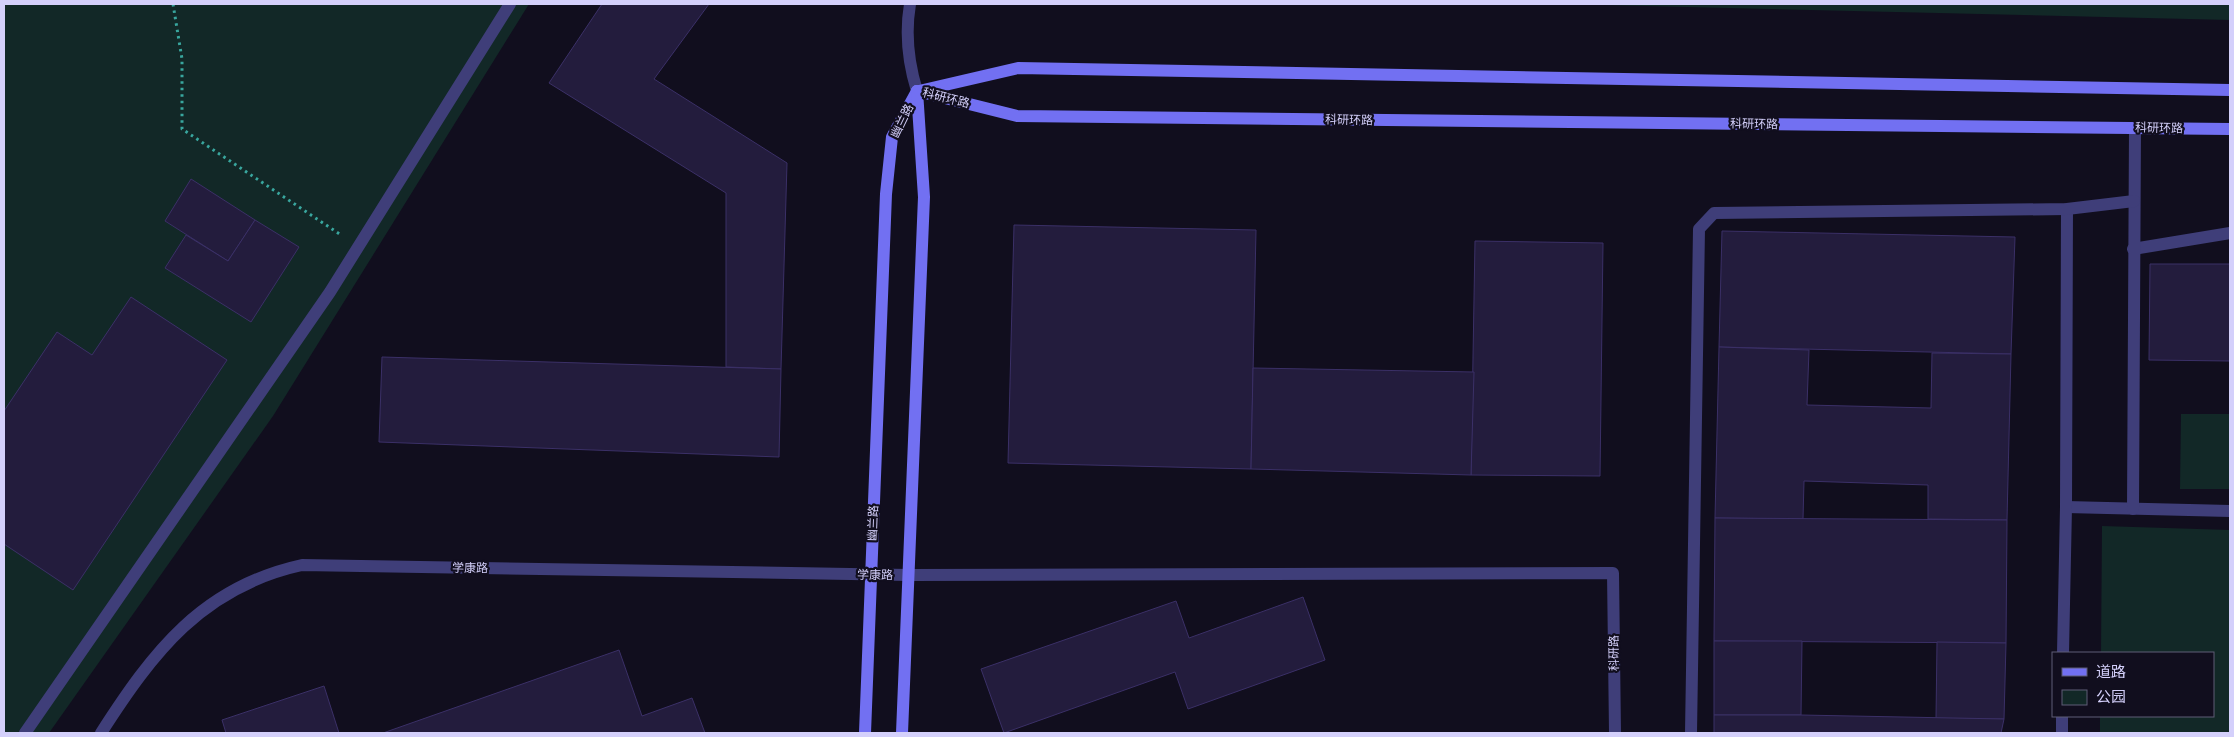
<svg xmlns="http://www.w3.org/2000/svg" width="2234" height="737" font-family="'Varela Round','Noto Sans SC',sans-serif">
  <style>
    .green { fill: #122827 }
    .building { fill: #231c3d; stroke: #3b3067 }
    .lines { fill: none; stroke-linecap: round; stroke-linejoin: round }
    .path { stroke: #39a69e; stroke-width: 3; stroke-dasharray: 2.5 4; stroke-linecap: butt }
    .lane { stroke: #3f3e79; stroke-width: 12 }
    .street { stroke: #3f3e79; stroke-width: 12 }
    .secondary { stroke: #7270f2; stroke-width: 12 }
    .labels { text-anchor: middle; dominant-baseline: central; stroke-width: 4.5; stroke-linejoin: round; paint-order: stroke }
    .street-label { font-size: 12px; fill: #d4d0fb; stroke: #110e1e }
  </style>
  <rect width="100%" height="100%" fill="#110e1e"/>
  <g class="green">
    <polygon points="4,4 529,4 273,416 49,733 4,733"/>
    <polygon points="1562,4 2230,4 2230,20"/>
    <polygon points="2181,414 2230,414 2230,489 2180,489"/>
    <polygon points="2102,526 2230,530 2230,733 2100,733 2100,716 2213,716 2213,653 2101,653"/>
  </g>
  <g class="building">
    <polygon points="602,4 709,4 654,79 787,163 781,369 726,367 726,193 549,83"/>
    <polygon points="191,179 255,220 228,261 165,221"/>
    <polygon points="255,220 299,247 251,322 165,268 186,235 228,261"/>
    <polygon points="1014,225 1256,230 1251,469 1008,463"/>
    <polygon points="1722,231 2015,237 2011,354 1719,347"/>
    <polygon points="1475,241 1603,243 1600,476 1471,475"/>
    <polygon points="2150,264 2230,264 2230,361 2149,360"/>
    <polygon points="131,297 227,360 73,590 4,544 4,411 57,332 92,355"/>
    <polygon points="1719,347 1809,350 1807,405 1931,408 1932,353 2011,354 2007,520 1928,519 1928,485 1804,481 1803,519 1715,518"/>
    <polygon points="382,357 781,369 779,457 379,442"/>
    <polygon points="1253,368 1474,372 1471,475 1251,469"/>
    <polygon points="1715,518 2007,520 2006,643 1714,641"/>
    <polygon points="1303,597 1325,660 1188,709 1175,672 1004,733 981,669 1176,601 1189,638"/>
    <polygon points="1714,641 1802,641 1801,715 1714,715"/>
    <polygon points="1937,642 2006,643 2004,719 1936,719"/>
    <polygon points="619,650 642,716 692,698 705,733 383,733"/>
    <polygon points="324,686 339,733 226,733 222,720"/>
    <polygon points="1714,715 1801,715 2004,719 2001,733 1714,733"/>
  </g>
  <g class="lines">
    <polyline class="path" points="173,4 182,59 182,129 341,235"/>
    <g class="lane">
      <polyline points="2133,249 2230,233"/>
      <polyline points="2066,507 2230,511"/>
      <polyline points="2133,509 2135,128"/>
      <polyline points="2063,653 2066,507 2067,209"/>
      <polyline points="25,733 330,292 510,4"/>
      <polyline points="1691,733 1699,229 1714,213 2067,209 2134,201"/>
      <polyline points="2062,733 2062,716"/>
    </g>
    <g class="street">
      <path d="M910,4C905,34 908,62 917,91"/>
      <path d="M101,733C153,652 202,587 302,565L909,575L1613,573L1615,733"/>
    </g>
    <g class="secondary">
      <polyline points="917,91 1017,116 2230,129"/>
      <polyline points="919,91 1018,68 2230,90"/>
      <polyline points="865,733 886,194 892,137 917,91"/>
      <polyline points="902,733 924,197 917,91"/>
    </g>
  </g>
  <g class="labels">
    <g class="street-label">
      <text transform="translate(946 98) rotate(14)">科研环路</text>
      <text transform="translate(1349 120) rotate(1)">科研环路</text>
      <text transform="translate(902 121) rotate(-64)">幽兰路</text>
      <text transform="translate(1754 124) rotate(1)">科研环路</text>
      <text transform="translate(2159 128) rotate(1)">科研环路</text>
      <text transform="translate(873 523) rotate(-88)">幽兰路</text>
      <text transform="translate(470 568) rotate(1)">学康路</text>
      <text transform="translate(875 575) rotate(1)">学康路</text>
      <text transform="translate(1614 653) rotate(-91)">科研路</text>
    </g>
  </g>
  <rect width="2234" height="737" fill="none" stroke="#d4d0fb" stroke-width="10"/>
  <rect x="2052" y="652" width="162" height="65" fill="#110e1e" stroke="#5f5c76"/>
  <rect x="2062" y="668" width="25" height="8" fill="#7270f2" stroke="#5f5c76"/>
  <text x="2096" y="677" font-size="15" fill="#d4d0fb">道路</text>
  <rect x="2062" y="690" width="25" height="15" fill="#122827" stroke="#5f5c76"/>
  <text x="2096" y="702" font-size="15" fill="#d4d0fb">公园</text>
</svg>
